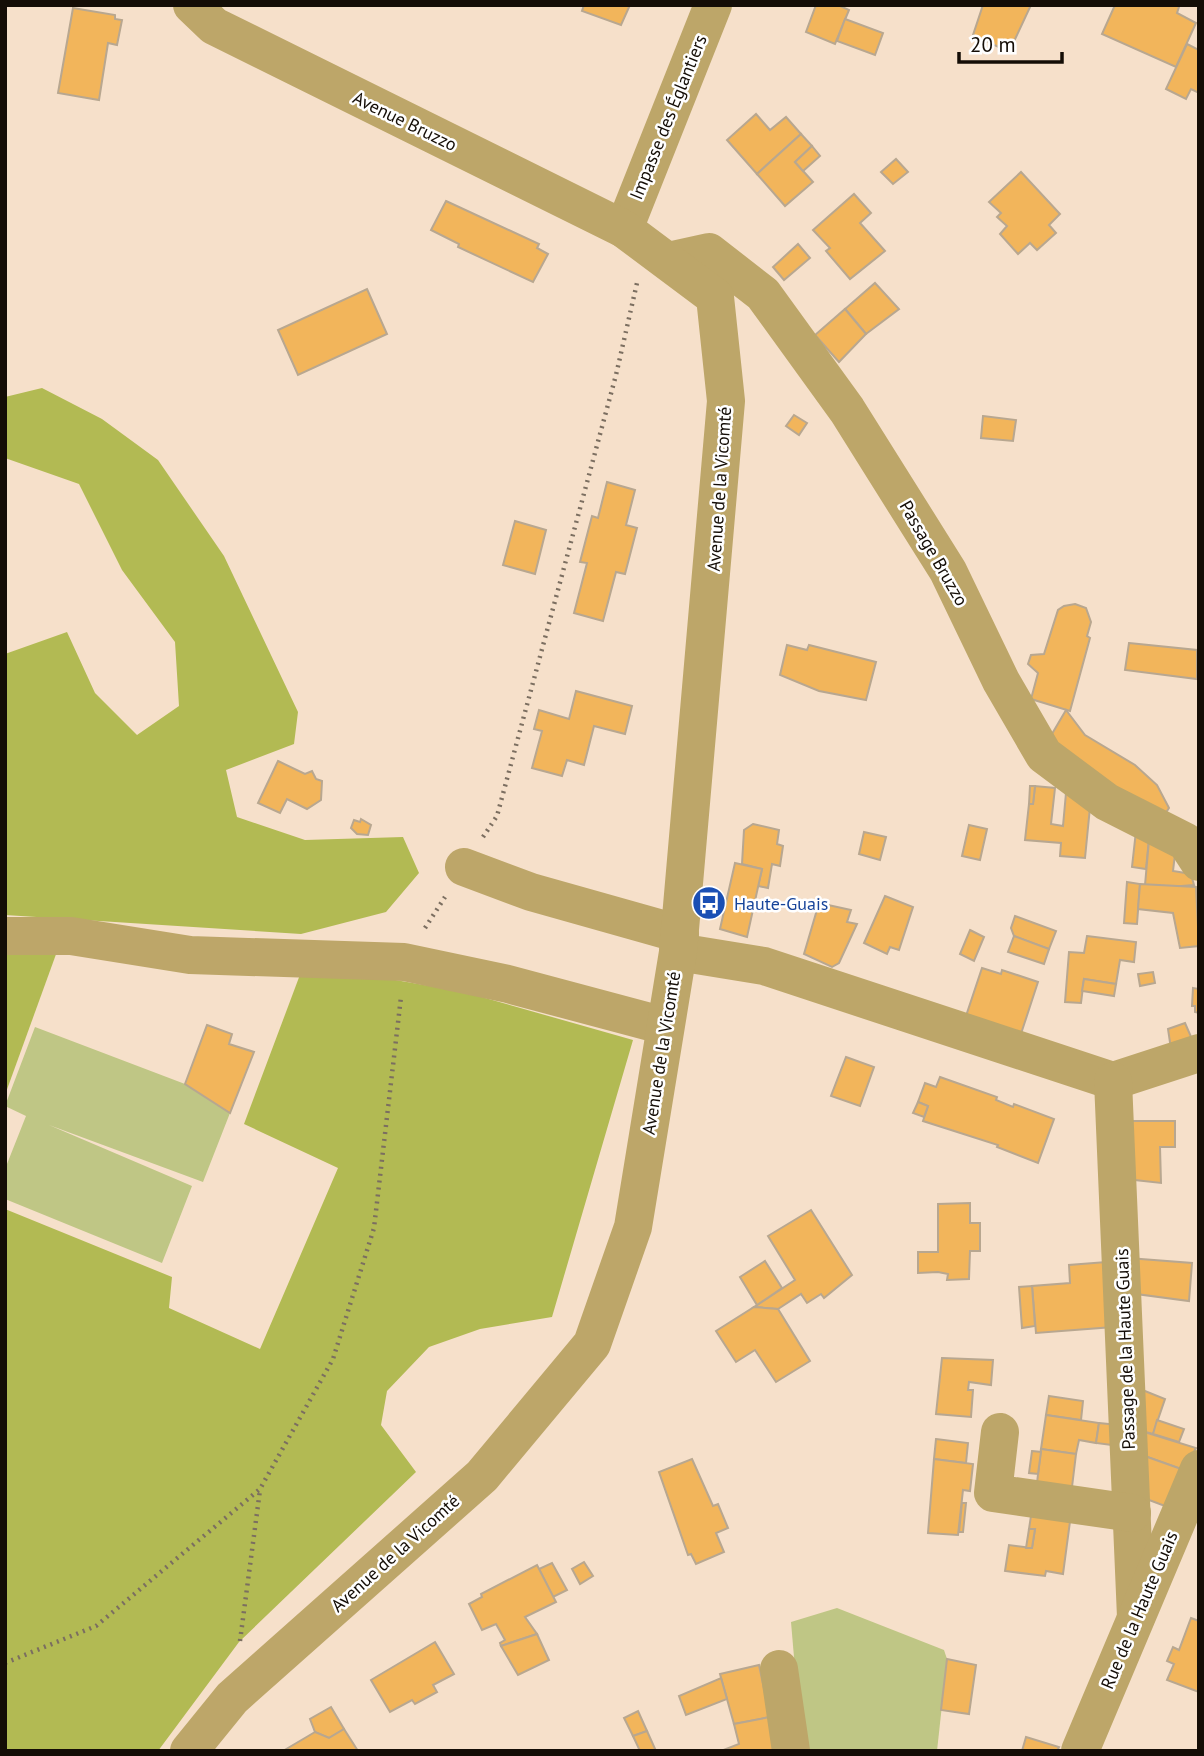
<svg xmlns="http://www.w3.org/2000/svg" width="1204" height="1756" font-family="'PT Sans',sans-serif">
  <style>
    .green { fill: #bfc685 }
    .forest { fill: #b2ba53 }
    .building { fill: #f2b55b; stroke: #b8a790; stroke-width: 2 }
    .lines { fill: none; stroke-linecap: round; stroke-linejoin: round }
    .path { stroke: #7b6e60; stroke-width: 4.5; stroke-dasharray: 2 5; stroke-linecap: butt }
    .minor { stroke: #bda669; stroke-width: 38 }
    .labels { text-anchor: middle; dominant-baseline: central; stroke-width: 5; stroke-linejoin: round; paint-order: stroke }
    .street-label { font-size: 18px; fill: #140d06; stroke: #fff }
    .transit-label { font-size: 18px; fill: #164399; stroke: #fff; text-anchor: start }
  </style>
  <rect width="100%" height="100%" fill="#f6e0ca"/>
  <g class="green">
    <polygon points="35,1027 185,1084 230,1113 203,1182 49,1125 192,1186 162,1263 5,1199 5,1169 26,1116 5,1106"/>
    <polygon points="837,1608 944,1650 947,1659 937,1751 802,1751 791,1622"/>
  </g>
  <g class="forest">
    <polygon points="42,388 102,419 158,460 224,556 298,712 294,744 226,770 237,817 305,840 403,837 419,873 386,912 301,934 5,915 5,654 67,632 95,693 137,735 179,706 175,642 122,570 79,484 5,458 5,397"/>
    <polygon points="5,946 59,946 5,1095"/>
    <polygon points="304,964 464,992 633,1040 552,1317 480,1329 429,1347 387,1391 381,1425 416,1472 239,1642 158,1751 5,1751 5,1209 172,1277 169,1308 260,1349 338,1168 244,1124"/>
  </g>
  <g class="building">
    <polygon points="584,5 630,5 621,25 582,11"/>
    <polygon points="816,5 838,5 849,10 835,44 806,32"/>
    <polygon points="983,5 1031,5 1009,52 973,35"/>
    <polygon points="1115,5 1176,5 1179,7 1177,13 1196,23 1176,67 1102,34"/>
    <polygon points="73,8 115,15 115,19 122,20 117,45 108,43 99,100 58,93"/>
    <polygon points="845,19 883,33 875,55 837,41"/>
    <polygon points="1187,44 1199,50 1199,93 1191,89 1186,99 1166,89"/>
    <polygon points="756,114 770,130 786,117 801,134 757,174 727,140"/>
    <polygon points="801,134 812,146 795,162 813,182 785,206 757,174"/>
    <polygon points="812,146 820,156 803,171 795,162"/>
    <polygon points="896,159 908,172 893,184 881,172"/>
    <polygon points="1021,172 1060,214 1049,225 1056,233 1037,250 1030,243 1018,254 1000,234 1007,226 997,217 1001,213 989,202"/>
    <polygon points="854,194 871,213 860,223 885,251 850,279 826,251 830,248 813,230"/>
    <polygon points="446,201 539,244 537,248 548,254 533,282 458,247 459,244 431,230"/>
    <polygon points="798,244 810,258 784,280 773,267"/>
    <polygon points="875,283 899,309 866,334 845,309"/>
    <polygon points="367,289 387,334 298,375 278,330"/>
    <polygon points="845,309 866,334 839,362 815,335"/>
    <polygon points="794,415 807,423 799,435 786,426"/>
    <polygon points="983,416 1016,420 1013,441 981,438"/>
    <polygon points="1199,443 1199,566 1198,566"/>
    <polygon points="607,482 635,490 626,525 637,528 625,574 616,572 603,621 574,613 587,563 580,562 592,516 598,518"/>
    <polygon points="515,521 546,530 535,574 503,565"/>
    <polygon points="1075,604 1086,608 1091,622 1087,636 1090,638 1070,711 1031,699 1038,673 1028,664 1031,655 1044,654 1058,610 1064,606"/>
    <polygon points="1129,643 1197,650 1197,679 1125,670"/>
    <polygon points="787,645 807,650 809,645 876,662 866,700 819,691 780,675"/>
    <polygon points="576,691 632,706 625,734 594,726 584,765 567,760 562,776 532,768 542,731 534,729 539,710 569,719"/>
    <polygon points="1066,710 1085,735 1135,765 1157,785 1169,808 1161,820 1049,739"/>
    <polygon points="278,761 305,774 312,771 316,779 322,781 321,800 307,809 287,799 280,813 258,803"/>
    <polygon points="1067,782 1091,797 1085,858 1060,856 1061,843 1025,840 1029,804 1033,804 1035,786 1055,788 1051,824 1063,826"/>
    <polygon points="1030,786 1035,786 1033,804 1029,804"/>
    <polygon points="361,819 371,825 368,835 357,834 351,828 354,820 360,822"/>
    <polygon points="1137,822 1150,829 1146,869 1132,867"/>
    <polygon points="753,824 779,830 777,844 783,846 780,866 772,864 768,888 758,886 762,869 742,864 744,830"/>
    <polygon points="969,825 987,829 980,860 962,856"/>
    <polygon points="1150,829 1176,846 1173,871 1191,874 1194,885 1169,887 1145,885"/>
    <polygon points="864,832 886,837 880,860 859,854"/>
    <polygon points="735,863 762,869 747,937 720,929"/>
    <polygon points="1127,882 1140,884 1137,924 1124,923"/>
    <polygon points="1140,884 1196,887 1199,946 1180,948 1173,913 1138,909"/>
    <polygon points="885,896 913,907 899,950 890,947 887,954 864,943"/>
    <polygon points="819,903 851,910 847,922 857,924 839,963 832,967 804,954"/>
    <polygon points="1015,916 1056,931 1049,949 1014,936 1011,928"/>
    <polygon points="970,930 984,937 974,961 960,954"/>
    <polygon points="1014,936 1049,949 1044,964 1008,952"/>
    <polygon points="1087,936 1136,942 1134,962 1120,960 1116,984 1084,979 1081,1003 1065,1002 1069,952 1084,953"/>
    <polygon points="982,968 1001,974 1002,970 1038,982 1016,1049 963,1025"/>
    <polygon points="1153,972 1155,983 1140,986 1138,974"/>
    <polygon points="1084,979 1116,984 1114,996 1082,991"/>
    <polygon points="1193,988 1199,989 1199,1013 1195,1012 1195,1006 1192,1006"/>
    <polygon points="1185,1023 1192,1039 1171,1049 1168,1029"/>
    <polygon points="207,1025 232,1034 229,1044 254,1052 230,1113 185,1084"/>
    <polygon points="846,1057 874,1067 860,1106 831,1096"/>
    <polygon points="940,1077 997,1097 996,1100 1013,1107 1014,1104 1054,1119 1038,1163 997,1147 998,1145 923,1121 928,1106 918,1102 925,1083 936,1087"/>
    <polygon points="918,1102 928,1106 924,1117 913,1113"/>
    <polygon points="1125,1121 1175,1121 1175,1147 1160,1147 1161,1183 1126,1179"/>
    <polygon points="970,1203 970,1223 980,1223 980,1251 970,1251 969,1279 947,1280 948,1274 938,1272 918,1273 918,1252 938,1252 938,1204"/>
    <polygon points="811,1210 852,1275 824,1298 821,1294 807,1303 801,1294 778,1309 754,1307 795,1280 768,1236"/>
    <polygon points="1128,1258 1192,1263 1189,1301 1129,1293"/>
    <polygon points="765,1261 782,1288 757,1305 740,1277"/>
    <polygon points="1106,1262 1113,1327 1036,1333 1032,1286 1070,1283 1069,1265"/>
    <polygon points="1032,1286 1035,1326 1022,1328 1019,1287"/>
    <polygon points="754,1307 778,1309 810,1361 776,1382 755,1350 736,1362 716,1331"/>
    <polygon points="942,1358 993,1360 991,1385 969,1382 968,1390 973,1390 971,1417 936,1414"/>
    <polygon points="1135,1387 1165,1399 1153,1434 1138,1430"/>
    <polygon points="1049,1396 1083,1401 1081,1420 1046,1415"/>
    <polygon points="1046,1415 1099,1423 1096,1443 1079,1440 1076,1454 1041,1449"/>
    <polygon points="1157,1420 1184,1429 1179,1442 1153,1434"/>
    <polygon points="1099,1423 1118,1425 1120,1446 1096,1443"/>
    <polygon points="1138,1430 1196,1448 1184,1470 1139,1454"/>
    <polygon points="936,1439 968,1443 966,1463 934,1459"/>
    <polygon points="1041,1449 1076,1454 1072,1487 1037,1483"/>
    <polygon points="1032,1451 1041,1452 1038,1474 1029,1473"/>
    <polygon points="1139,1454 1184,1470 1165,1506 1141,1497"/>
    <polygon points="692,1459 713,1506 718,1504 728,1528 716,1533 724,1552 696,1564 691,1554 688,1555 659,1472"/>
    <polygon points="934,1459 973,1464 970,1491 963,1490 958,1535 928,1533"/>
    <polygon points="962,1503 966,1503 963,1532 959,1532"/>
    <polygon points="1032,1509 1071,1514 1063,1574 1046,1571 1045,1576 1005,1571 1009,1545 1032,1548 1035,1529 1029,1529"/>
    <polygon points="1029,1529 1035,1529 1032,1548 1026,1548"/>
    <polygon points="584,1562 593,1576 580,1584 572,1569"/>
    <polygon points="552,1563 567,1590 553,1597 539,1569"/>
    <polygon points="537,1565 556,1602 525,1617 537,1634 501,1646 500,1643 505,1640 496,1624 482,1630 469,1604 482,1597 481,1594"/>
    <polygon points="1191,1618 1199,1621 1199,1692 1167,1680 1174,1664 1167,1661 1173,1647 1179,1650"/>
    <polygon points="537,1634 549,1660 518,1675 501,1646"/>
    <polygon points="435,1642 454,1674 433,1685 437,1692 415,1704 412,1700 390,1712 371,1680"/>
    <polygon points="947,1659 976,1665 969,1714 941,1710"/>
    <polygon points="759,1665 770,1717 734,1724 720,1674"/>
    <polygon points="721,1678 727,1699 686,1715 679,1696"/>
    <polygon points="331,1707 344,1729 329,1738 315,1732 310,1719"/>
    <polygon points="638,1711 647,1731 633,1736 624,1718"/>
    <polygon points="770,1717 777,1751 721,1751 739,1744 734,1724"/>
    <polygon points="344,1729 358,1751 283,1751 315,1732 329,1738"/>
    <polygon points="647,1731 656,1751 640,1751 633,1736"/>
    <polygon points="1026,1737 1059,1747 1057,1751 1022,1751"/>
  </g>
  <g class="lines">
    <g class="path">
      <polyline points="483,837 497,816 616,375 637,283"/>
      <polyline points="425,928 445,897"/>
      <polyline points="240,1641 260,1490"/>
      <polyline points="5,1663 96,1626 260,1489 333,1359 374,1228 401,997"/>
    </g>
    <g class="minor">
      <polyline points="624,229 713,5"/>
      <polyline points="668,261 709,252 763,294 847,410 948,571 1001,681 1044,755 1107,802 1186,842 1199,862"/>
      <polyline points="464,867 531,892 680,934"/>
      <polyline points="5,936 71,936 190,955 404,962 508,984 665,1026"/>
      <polyline points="678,952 764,966 1113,1081 1199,1053"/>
      <polyline points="1113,1081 1136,1617"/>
      <polyline points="1000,1432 993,1493 1132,1513"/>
      <polyline points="779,1669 791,1751"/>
      <polyline points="189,1751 232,1698 482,1476 592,1344 633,1227 678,952 726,401 715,297 624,229 214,26 192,5"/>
      <polyline points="1080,1751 1199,1469"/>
    </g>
  </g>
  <defs>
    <g id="bus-disc" transform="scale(1.75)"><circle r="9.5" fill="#1a4fb4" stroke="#fff"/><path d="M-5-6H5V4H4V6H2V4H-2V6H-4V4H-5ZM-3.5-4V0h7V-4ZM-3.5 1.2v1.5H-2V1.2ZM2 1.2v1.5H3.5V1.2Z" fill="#fff"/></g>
  </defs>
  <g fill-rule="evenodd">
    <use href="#bus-disc" x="709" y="903"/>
  </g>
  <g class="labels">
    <g class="street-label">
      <text transform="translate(668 117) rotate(-68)">Impasse des Églantiers</text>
      <text transform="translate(405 121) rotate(26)">Avenue Bruzzo</text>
      <text transform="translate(719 489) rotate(-86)">Avenue de la Vicomté</text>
      <text transform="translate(934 553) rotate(60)">Passage Bruzzo</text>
      <text transform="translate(661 1053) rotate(-81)">Avenue de la Vicomté</text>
      <text transform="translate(1125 1349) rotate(-92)">Passage de la Haute Guais</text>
      <text transform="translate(395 1553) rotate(-42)">Avenue de la Vicomté</text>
      <text transform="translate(1139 1610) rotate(-67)">Rue de la Haute Guais</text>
    </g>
    <g class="transit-label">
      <text x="734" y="903">Haute-Guais</text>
    </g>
  </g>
  <rect width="1204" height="1756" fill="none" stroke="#140d06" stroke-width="14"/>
  <path d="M959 52v10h103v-10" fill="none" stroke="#140d06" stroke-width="3.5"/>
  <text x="970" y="52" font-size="21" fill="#140d06" stroke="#ffffff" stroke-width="5" paint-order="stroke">20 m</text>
</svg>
